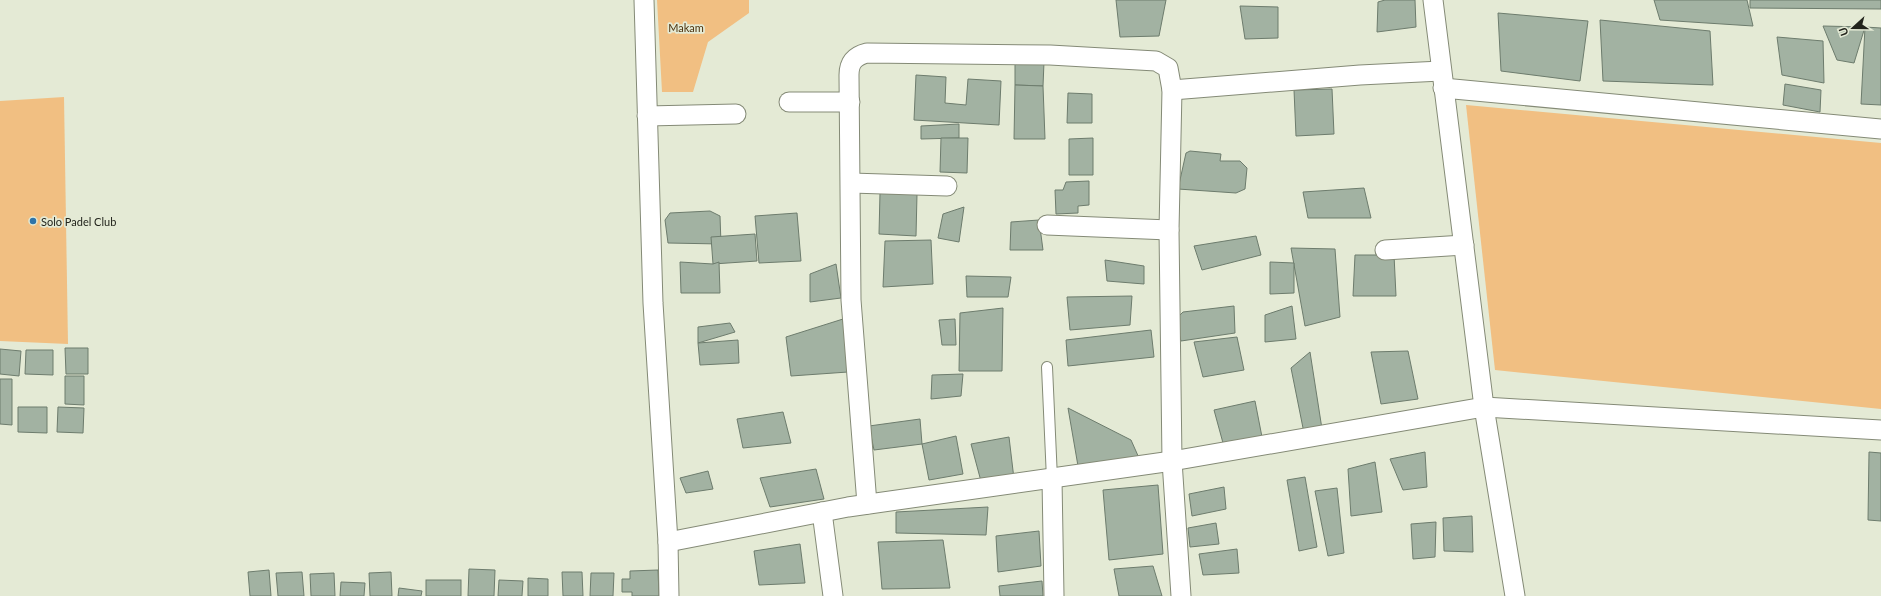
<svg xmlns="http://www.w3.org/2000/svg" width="1881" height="596" font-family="Lato,sans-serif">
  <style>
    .green { fill: #f1bf82 }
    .building { fill: #a2b2a2; stroke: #6d7c6d }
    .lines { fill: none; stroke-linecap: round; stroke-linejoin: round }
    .lane-casing { stroke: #848a76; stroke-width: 12 }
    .street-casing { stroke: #848a76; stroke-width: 21 }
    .lane { stroke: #fff; stroke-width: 10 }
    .street { stroke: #fff; stroke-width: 19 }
    .poi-dot { fill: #2e74a9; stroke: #e4ead5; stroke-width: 1.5 }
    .labels { text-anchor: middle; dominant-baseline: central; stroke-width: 3.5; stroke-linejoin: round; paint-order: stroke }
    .park-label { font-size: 11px; fill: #4d320e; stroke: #e4ead5 }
    .poi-label { font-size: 11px; fill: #22241c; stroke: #e4ead5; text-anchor: start }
  </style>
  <rect width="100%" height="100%" fill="#e4ead5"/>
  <g class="green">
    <polygon points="657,0 749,0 749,13 708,42 693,92 662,92"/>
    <polygon points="64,97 68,344 0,341 0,101"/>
    <polygon points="1466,105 1881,143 1881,409 1495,370"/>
  </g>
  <g class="building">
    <polygon points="1116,0 1166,0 1159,36 1120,37"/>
    <polygon points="1385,0 1415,0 1416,27 1377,32 1378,2"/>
    <polygon points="1654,0 1747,0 1753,26 1660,20"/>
    <polygon points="1750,0 1881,0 1881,9 1750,8"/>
    <polygon points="1240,6 1278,7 1278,38 1245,39"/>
    <polygon points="1498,13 1588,21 1580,81 1501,71"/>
    <polygon points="1600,20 1710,31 1713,85 1603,81"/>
    <polygon points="1823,26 1865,27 1854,63 1837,60"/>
    <polygon points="1865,27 1881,28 1881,105 1861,104"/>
    <polygon points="1777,37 1823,41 1824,83 1782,75"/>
    <polygon points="1015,61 1044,62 1043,86 1015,85"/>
    <polygon points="916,75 946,77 945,103 966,105 968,79 1001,81 999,125 914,120"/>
    <polygon points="1785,84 1821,90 1820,112 1783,105"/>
    <polygon points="1015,85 1043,86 1045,139 1014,139"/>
    <polygon points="1332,89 1334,134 1296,136 1294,90"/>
    <polygon points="1068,93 1092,94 1092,123 1067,123"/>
    <polygon points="959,124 959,138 921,139 921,126"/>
    <polygon points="941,138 968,138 967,173 940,172"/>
    <polygon points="1093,138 1093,175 1069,175 1069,139"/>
    <polygon points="1190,151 1221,154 1220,161 1240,161 1247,168 1245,189 1236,193 1178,189 1186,153"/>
    <polygon points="1089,181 1089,205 1078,206 1078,213 1056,214 1055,190 1063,190 1066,182"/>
    <polygon points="1364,188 1371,218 1308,218 1303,192"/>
    <polygon points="880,193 917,194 916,236 879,234"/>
    <polygon points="964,207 959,242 938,238 943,214"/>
    <polygon points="710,211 720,216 721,244 668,243 665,220 670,213"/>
    <polygon points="797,213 801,261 759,263 755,216"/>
    <polygon points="1039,220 1043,250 1010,250 1011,222"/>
    <polygon points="755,234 757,261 713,264 711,237"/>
    <polygon points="1256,236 1261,255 1202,270 1194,246"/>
    <polygon points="931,240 933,284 883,287 885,241"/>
    <polygon points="1291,248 1335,249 1340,317 1305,326"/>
    <polygon points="1355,255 1394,255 1396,296 1353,296"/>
    <polygon points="1105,260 1144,266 1144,284 1107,281"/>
    <polygon points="680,262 713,264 719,262 720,293 681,293"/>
    <polygon points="1270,262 1294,263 1294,293 1270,294"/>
    <polygon points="836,264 841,298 810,302 810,274"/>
    <polygon points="966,276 1011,277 1008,297 967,297"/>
    <polygon points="1132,296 1130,325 1070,330 1067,297"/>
    <polygon points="1234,306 1235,333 1181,341 1175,320 1183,312"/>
    <polygon points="1292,306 1296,339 1265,342 1265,315"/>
    <polygon points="1003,308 1002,371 959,371 960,313"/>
    <polygon points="843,319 848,372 791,376 786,337"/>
    <polygon points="955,319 956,345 942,345 939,320"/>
    <polygon points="730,323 735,332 698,343 698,327"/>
    <polygon points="1151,330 1154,357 1068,366 1066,340"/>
    <polygon points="1237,337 1244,370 1203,377 1194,342"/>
    <polygon points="738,340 739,363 700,365 698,343"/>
    <polygon points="65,348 88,348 88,374 66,374"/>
    <polygon points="0,349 21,351 19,376 0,374"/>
    <polygon points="26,350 53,350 53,375 25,374"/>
    <polygon points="1408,351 1418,399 1381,404 1371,352"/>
    <polygon points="1310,352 1322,429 1304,433 1291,368"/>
    <polygon points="963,374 961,396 931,399 932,375"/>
    <polygon points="65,376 84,376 84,405 65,404"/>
    <polygon points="0,379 12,379 12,425 0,424"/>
    <polygon points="1255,401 1262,437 1223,443 1214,410"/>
    <polygon points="18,407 47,407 47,433 18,432"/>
    <polygon points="58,407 84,408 83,433 57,432"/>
    <polygon points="1068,408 1131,440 1139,458 1078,466"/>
    <polygon points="783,412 791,443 743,448 737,419"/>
    <polygon points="920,419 922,444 874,450 869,426"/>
    <polygon points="956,436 963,474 929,480 922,444"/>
    <polygon points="1009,437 1014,479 982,485 971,444"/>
    <polygon points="1425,452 1427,487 1403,490 1390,459"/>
    <polygon points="1869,452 1881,453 1881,521 1868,520"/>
    <polygon points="1375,462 1382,512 1351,516 1348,469"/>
    <polygon points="816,469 824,499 770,507 760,478"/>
    <polygon points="708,471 713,489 686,493 680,478"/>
    <polygon points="1305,477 1317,547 1299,551 1287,480"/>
    <polygon points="1158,485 1163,554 1109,560 1103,490"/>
    <polygon points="1224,487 1226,509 1192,516 1189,494"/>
    <polygon points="1337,488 1344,553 1328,556 1315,491"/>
    <polygon points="988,507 986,535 896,533 896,512"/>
    <polygon points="1472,516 1473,552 1444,551 1443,518"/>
    <polygon points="1436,522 1435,557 1413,559 1411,524"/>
    <polygon points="1216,523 1219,544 1190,547 1188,528"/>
    <polygon points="1039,531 1041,566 998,572 996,536"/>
    <polygon points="943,540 950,588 882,589 878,542"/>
    <polygon points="800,544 805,583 759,585 754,551"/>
    <polygon points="1237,549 1239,573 1203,575 1199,554"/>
    <polygon points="1153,566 1162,596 1119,596 1114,569"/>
    <polygon points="469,569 495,570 494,596 468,596"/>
    <polygon points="269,570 271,596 250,596 248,572"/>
    <polygon points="658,570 659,596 632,596 632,592 622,592 622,579 630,579 630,571"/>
    <polygon points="302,572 304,596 278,596 276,573"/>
    <polygon points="391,572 392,596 370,596 369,573"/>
    <polygon points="562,572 582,572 583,596 563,596"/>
    <polygon points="334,573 335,596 311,596 310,574"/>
    <polygon points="591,573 614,573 613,596 590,596"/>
    <polygon points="528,578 548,579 548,596 528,596"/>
    <rect x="426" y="580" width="35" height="16"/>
    <polygon points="499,580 523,581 522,596 498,596"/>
    <polygon points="1042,581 1043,596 1000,596 999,586"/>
    <polygon points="341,582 365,583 364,596 340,596"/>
    <polygon points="399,588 422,591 421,596 398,596"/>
  </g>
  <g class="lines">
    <g class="lane-casing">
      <polyline id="lane" points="1047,367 1052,479"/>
    </g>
    <g class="street-casing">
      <g id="street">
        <polyline points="644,0 653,303 668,542 669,596"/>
        <polyline points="1433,0 1484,407 1515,596"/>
        <polyline points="1443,88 1881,129"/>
        <polyline points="1172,90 1360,75 1441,71"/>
        <polyline points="789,102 850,102"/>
        <polyline points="647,116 736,114"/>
        <polyline points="851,183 947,186"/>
        <polyline points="1047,225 1169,230"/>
        <polyline points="1385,250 1464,245"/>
        <polyline points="1052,479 1054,596"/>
        <path d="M867,504L851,300L849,75C849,62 855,56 867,53L1050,55L1156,61L1168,68L1172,90L1169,230L1172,461L1181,596"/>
        <polyline points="822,512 833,596"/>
        <polyline points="668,542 848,507 1172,461 1484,407 1881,430"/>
      </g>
    </g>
    <use href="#lane" class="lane"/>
    <use href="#street" class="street"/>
  </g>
  <circle class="poi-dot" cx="33" cy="221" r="4"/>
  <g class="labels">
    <g class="park-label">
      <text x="686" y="27">Makam</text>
    </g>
    <g class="poi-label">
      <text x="41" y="221">Solo Padel Club</text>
    </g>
  </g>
  <g transform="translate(1853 28) rotate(249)" stroke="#e4ead5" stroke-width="3" paint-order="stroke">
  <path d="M0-3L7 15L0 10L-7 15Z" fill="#22241c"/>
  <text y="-6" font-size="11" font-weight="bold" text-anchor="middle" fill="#22241c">U</text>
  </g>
</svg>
